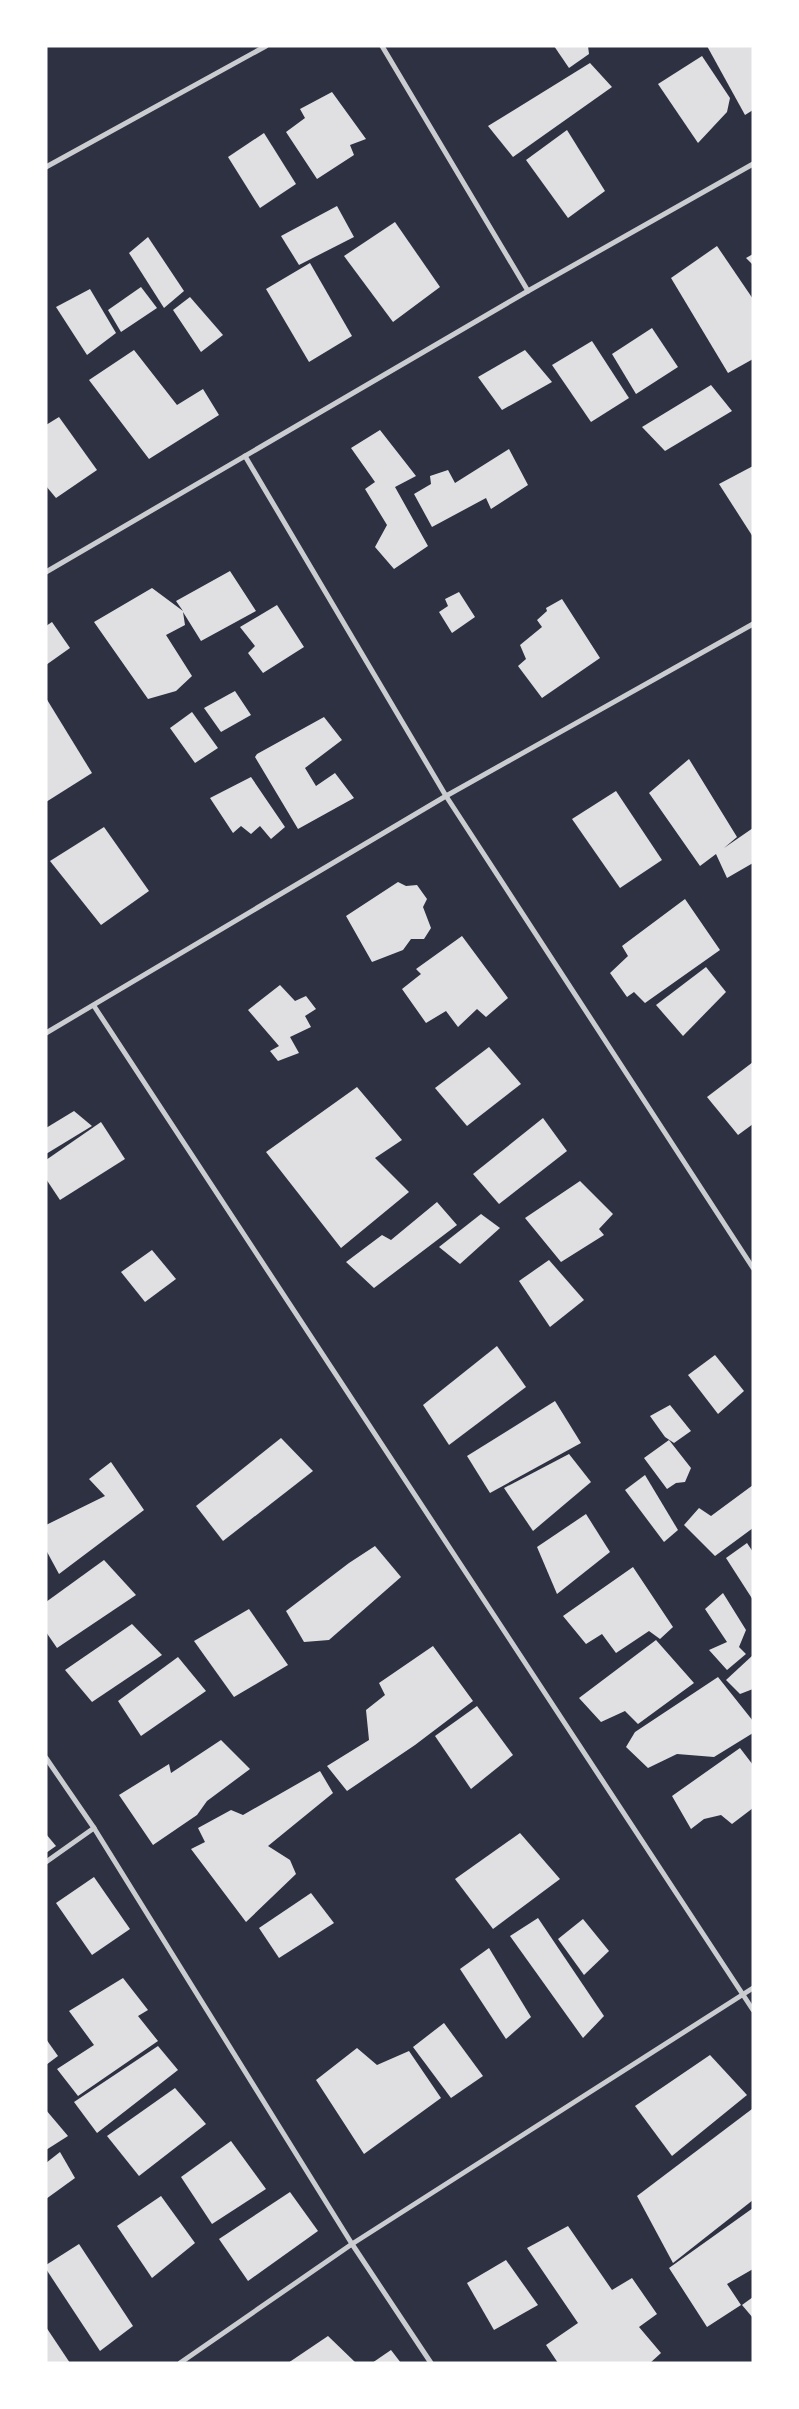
<svg xmlns="http://www.w3.org/2000/svg" width="799" height="2409" font-family="Helvetica,sans-serif">
  <style>
    .building { fill: #e0e0e3 }
    .lines { fill: none; stroke-linecap: round; stroke-linejoin: round }
    .minor { stroke: #caccd0; stroke-width: 5 }
  </style>
  <rect width="100%" height="100%" fill="#2d3142"/>
  <g class="building">
    <polygon points="554,46 588,46 589,54 569,68"/>
    <polygon points="707,46 753,46 753,110 745,115"/>
    <polygon points="702,56 730,98 727,112 698,143 658,84"/>
    <polygon points="590,63 612,87 513,157 488,126"/>
    <polygon points="332,92 366,139 350,145 354,155 317,179 286,132 305,118 300,109"/>
    <polygon points="567,130 605,191 568,218 526,160"/>
    <polygon points="264,133 296,184 260,208 228,157"/>
    <polygon points="337,206 354,237 299,265 281,236"/>
    <polygon points="395,222 440,287 393,322 344,256"/>
    <polygon points="148,237 184,291 164,308 129,253"/>
    <polygon points="717,246 753,299 753,359 728,373 671,278"/>
    <polygon points="753,254 753,265 746,258"/>
    <polygon points="310,263 352,336 309,362 266,289"/>
    <polygon points="141,287 157,308 121,332 108,310"/>
    <polygon points="90,289 116,333 87,355 56,307"/>
    <polygon points="190,297 223,335 201,352 173,310"/>
    <polygon points="652,328 678,367 636,394 612,354"/>
    <polygon points="592,341 629,398 591,422 552,365"/>
    <polygon points="134,350 177,405 203,389 219,415 149,459 89,380"/>
    <polygon points="525,350 552,382 502,410 478,377"/>
    <polygon points="711,385 732,411 665,451 642,427"/>
    <polygon points="59,417 97,470 56,498 46,486 46,425"/>
    <polygon points="380,430 416,476 395,487 428,546 394,569 375,547 387,525 365,489 375,482 351,448"/>
    <polygon points="509,449 528,485 491,509 486,498 432,527 414,494 431,484 430,476 448,470 455,483"/>
    <polygon points="753,466 753,537 719,484"/>
    <polygon points="230,571 256,611 201,641 183,612 185,625 166,635 192,676 176,691 148,699 94,622 152,588 183,611 176,601"/>
    <polygon points="459,592 475,617 452,633 439,612 448,606 445,599"/>
    <polygon points="562,599 600,658 542,698 518,666 526,659 520,645 542,627 537,620 547,611 546,608"/>
    <polygon points="277,605 304,647 263,673 248,653 255,646 240,627"/>
    <polygon points="52,622 70,648 46,665 46,626"/>
    <polygon points="235,691 251,715 221,732 204,708"/>
    <polygon points="46,698 92,773 46,802"/>
    <polygon points="192,712 218,748 195,763 170,728"/>
    <polygon points="324,717 342,740 305,768 316,786 335,773 354,798 298,829 255,757 257,754"/>
    <polygon points="689,759 737,837 724,848 753,828 753,863 727,878 716,854 700,866 649,793"/>
    <polygon points="251,777 285,827 271,839 260,826 251,834 241,826 233,833 210,798"/>
    <polygon points="616,791 662,860 620,888 572,819"/>
    <polygon points="104,827 149,891 101,925 50,861"/>
    <polygon points="398,882 406,886 417,885 427,899 423,907 431,928 424,939 411,939 403,950 372,962 346,916"/>
    <polygon points="685,899 720,950 645,1003 634,992 627,997 610,973 628,956 622,946"/>
    <polygon points="462,936 508,998 486,1017 477,1009 458,1027 446,1011 426,1023 402,989 421,974 416,969"/>
    <polygon points="706,967 726,992 683,1036 656,1005"/>
    <polygon points="280,985 295,1001 306,996 316,1009 305,1016 311,1027 290,1037 299,1053 278,1061 270,1051 279,1046 248,1010"/>
    <polygon points="489,1047 521,1084 467,1126 435,1088"/>
    <polygon points="753,1062 753,1124 738,1135 707,1097"/>
    <polygon points="357,1087 402,1140 375,1158 409,1192 341,1248 266,1152"/>
    <polygon points="74,1111 92,1126 46,1154 46,1128"/>
    <polygon points="543,1118 567,1151 499,1204 473,1174"/>
    <polygon points="101,1122 125,1159 60,1200 46,1179 46,1160"/>
    <polygon points="580,1181 613,1214 599,1229 604,1235 561,1262 525,1218"/>
    <polygon points="437,1202 457,1225 374,1288 346,1262 382,1235 391,1240"/>
    <polygon points="481,1214 500,1228 460,1264 439,1247"/>
    <polygon points="152,1250 176,1279 145,1302 121,1272"/>
    <polygon points="549,1260 584,1300 550,1327 519,1281"/>
    <polygon points="497,1346 526,1387 449,1445 423,1405"/>
    <polygon points="715,1355 744,1391 718,1414 688,1375"/>
    <polygon points="555,1401 581,1443 490,1493 467,1456"/>
    <polygon points="670,1405 691,1431 674,1443 665,1437 650,1416"/>
    <polygon points="281,1438 313,1471 223,1541 196,1506"/>
    <polygon points="669,1440 691,1468 685,1482 676,1483 667,1489 644,1458"/>
    <polygon points="569,1454 591,1482 533,1531 504,1488"/>
    <polygon points="111,1462 144,1510 59,1574 46,1550 46,1525 105,1496 89,1479"/>
    <polygon points="645,1475 678,1530 664,1542 625,1490"/>
    <polygon points="753,1485 753,1528 715,1556 684,1525 699,1508 711,1516"/>
    <polygon points="586,1514 610,1552 557,1594 537,1547"/>
    <polygon points="747,1543 753,1552 753,1600 726,1558"/>
    <polygon points="375,1546 401,1577 329,1640 304,1642 286,1611 349,1563"/>
    <polygon points="104,1560 136,1595 57,1648 46,1632 46,1602"/>
    <polygon points="633,1567 673,1627 660,1639 649,1631 616,1653 602,1634 586,1644 563,1616"/>
    <polygon points="723,1593 746,1630 739,1647 746,1654 727,1670 709,1650 727,1642 705,1609"/>
    <polygon points="249,1609 288,1665 234,1697 194,1641"/>
    <polygon points="132,1624 162,1655 92,1702 65,1670"/>
    <polygon points="656,1640 694,1683 638,1724 625,1711 601,1722 579,1698"/>
    <polygon points="433,1646 473,1701 415,1745 347,1791 327,1766 369,1740 366,1710 385,1695 379,1683"/>
    <polygon points="753,1655 753,1689 740,1694 726,1680"/>
    <polygon points="178,1657 206,1691 141,1736 118,1701"/>
    <polygon points="718,1677 753,1721 753,1733 714,1757 677,1754 648,1768 626,1747 635,1732"/>
    <polygon points="477,1706 513,1755 471,1789 435,1736"/>
    <polygon points="221,1740 250,1769 207,1801 197,1815 153,1845 119,1795 169,1764 171,1773"/>
    <polygon points="740,1748 753,1765 753,1808 732,1824 721,1815 704,1819 691,1829 672,1796"/>
    <polygon points="320,1771 333,1793 268,1846 290,1860 296,1874 246,1922 191,1849 205,1842 198,1828 231,1810 243,1815"/>
    <polygon points="520,1833 560,1879 493,1929 455,1879"/>
    <polygon points="46,1834 56,1846 46,1853"/>
    <polygon points="94,1877 130,1929 92,1955 56,1903"/>
    <polygon points="311,1893 334,1923 279,1958 259,1928"/>
    <polygon points="538,1918 604,2016 583,2038 510,1936"/>
    <polygon points="583,1919 609,1951 584,1975 558,1939"/>
    <polygon points="489,1948 531,2017 506,2039 460,1969"/>
    <polygon points="123,1978 148,2010 138,2016 158,2041 78,2096 57,2069 94,2045 69,2011"/>
    <polygon points="444,2023 483,2076 451,2098 413,2047"/>
    <polygon points="46,2039 58,2056 46,2065"/>
    <polygon points="158,2046 178,2070 97,2133 74,2102"/>
    <polygon points="357,2048 377,2065 409,2051 441,2098 364,2154 316,2080"/>
    <polygon points="710,2055 747,2095 672,2156 635,2106"/>
    <polygon points="175,2088 206,2124 139,2176 107,2136"/>
    <polygon points="752,2109 753,2200 673,2263 637,2196"/>
    <polygon points="46,2110 68,2136 46,2150"/>
    <polygon points="231,2141 266,2189 212,2224 181,2177"/>
    <polygon points="60,2152 75,2178 46,2199 46,2163"/>
    <polygon points="290,2192 318,2231 248,2281 219,2239"/>
    <polygon points="161,2196 195,2243 152,2278 117,2226"/>
    <polygon points="753,2208 753,2269 727,2284 741,2305 707,2327 669,2268"/>
    <polygon points="568,2226 612,2290 632,2278 657,2314 639,2327 661,2353 650,2363 558,2363 546,2345 578,2323 527,2248"/>
    <polygon points="79,2244 133,2326 100,2351 46,2269 46,2265"/>
    <polygon points="506,2260 538,2305 494,2330 467,2283"/>
    <polygon points="753,2297 753,2318 742,2305"/>
    <polygon points="46,2327 70,2363 46,2363"/>
    <polygon points="328,2336 356,2363 288,2363"/>
    <polygon points="391,2350 401,2363 372,2363"/>
  </g>
  <g class="lines">
    <g class="minor">
      <polyline points="382,46 528,291"/>
      <polyline points="46,167 266,46"/>
      <polyline points="245,456 446,796 753,1268"/>
      <polyline points="46,572 528,291 753,164"/>
      <polyline points="94,1006 753,2010"/>
      <polyline points="46,1033 446,796 753,624"/>
      <polyline points="46,1758 94,1828 352,2244 431,2363"/>
      <polyline points="46,1862 94,1828"/>
      <polyline points="180,2363 352,2244 753,1988"/>
    </g>
  </g>
  <rect width="799" height="2409" fill="none" stroke="#ffffff" stroke-width="95"/>
</svg>
